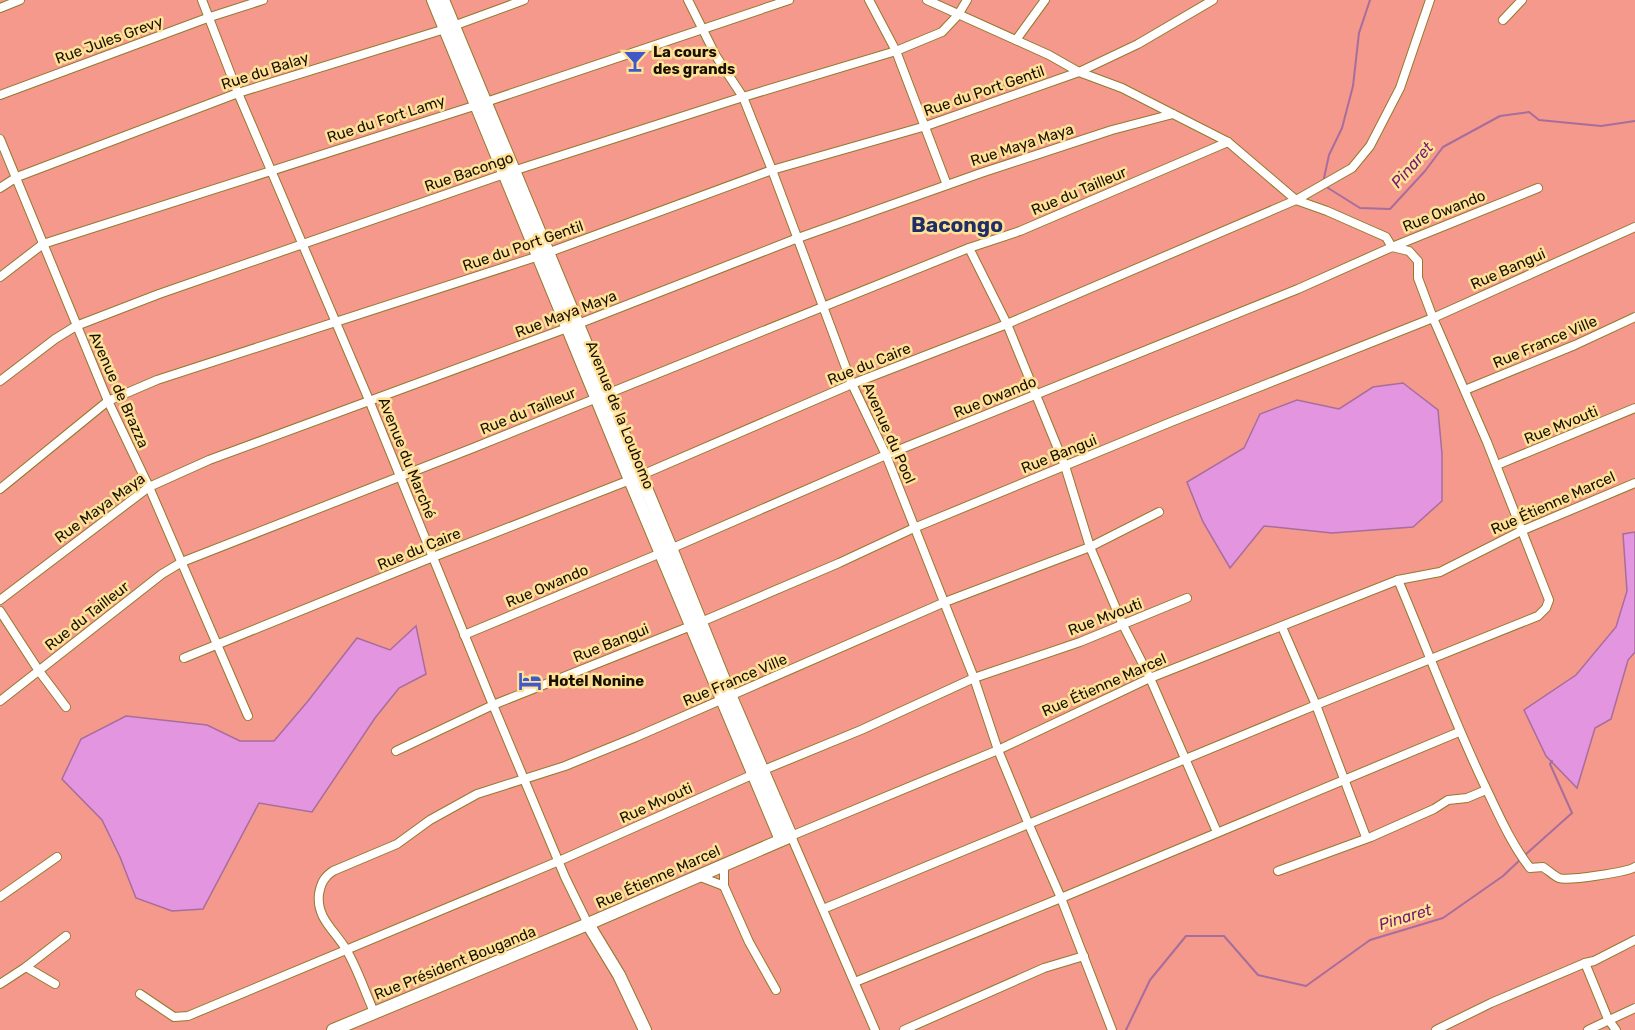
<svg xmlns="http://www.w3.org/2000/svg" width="1635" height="1030" font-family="Rubik,sans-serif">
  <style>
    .green { fill: #f4998b }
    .water { fill: #e495df; stroke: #a76d9c; stroke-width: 1.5 }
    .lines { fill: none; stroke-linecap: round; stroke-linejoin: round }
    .stream { stroke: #a76d9c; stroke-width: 2 }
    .street-casing { stroke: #94792d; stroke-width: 10 }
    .secondary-casing { stroke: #94792d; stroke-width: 14 }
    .street { stroke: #fff; stroke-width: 8 }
    .secondary { stroke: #fff; stroke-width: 12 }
    .labels { text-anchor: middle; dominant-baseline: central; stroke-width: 5; stroke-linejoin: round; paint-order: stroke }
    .street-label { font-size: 15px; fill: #181000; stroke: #ffe297 }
    .poi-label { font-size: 15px; font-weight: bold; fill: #181000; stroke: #ffe297; text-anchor: start }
    .water-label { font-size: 16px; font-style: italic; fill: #751773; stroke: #ffe297 }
    .district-label { font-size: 21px; font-weight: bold; fill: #1f2e66; stroke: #ffe297 }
  </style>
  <rect width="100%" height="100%" fill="#ffe297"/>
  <rect class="green" x="0" y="0" width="1635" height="1030"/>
  <g class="water">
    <polygon points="1403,383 1438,410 1442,454 1442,501 1413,527 1332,533 1264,526 1230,568 1203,522 1187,482 1244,448 1260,414 1297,400 1339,409 1373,387"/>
    <polygon points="1635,532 1635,652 1628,660 1611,719 1595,728 1577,788 1546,756 1524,710 1576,675 1616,627 1627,591 1623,534"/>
    <polygon points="416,626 426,674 399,688 375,718 312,812 259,803 203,909 172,911 136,898 120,857 102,820 62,779 81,739 126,716 207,725 240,741 274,741 308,701 357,638 390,650"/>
  </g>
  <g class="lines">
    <g class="stream">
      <polyline points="1370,0 1359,33 1353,86 1342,128 1329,155 1324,178 1328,188 1360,208 1390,209 1425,171 1443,147 1500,116 1529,112 1539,120 1601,126 1635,121"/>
      <polyline points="1525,855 1572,813 1550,764 1552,761"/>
      <polyline points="1126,1030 1150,980 1186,936 1224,936 1258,975 1306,986 1370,940 1443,918 1503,876 1521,859"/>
    </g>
    <g class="street-casing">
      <g id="street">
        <polyline points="202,0 238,93 369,400 493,705 565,877 588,924"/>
        <polyline points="688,0 716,56 743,97 772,170 852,384 886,455 974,678 998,750 1029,825 1061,898 1112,1030"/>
        <polyline points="869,0 896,51 947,185"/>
        <polyline points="0,8 20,0"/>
        <polyline points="1503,20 1522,0"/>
        <polyline points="1016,40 1045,0"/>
        <polyline points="0,95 210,17 263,0"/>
        <polyline points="0,139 108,401 149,487 248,716"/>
        <polyline points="0,188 17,177 238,93 445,29 524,0"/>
        <polyline points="969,248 1007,324 1065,466 1090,547 1123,625 1150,678 1217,832"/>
        <polyline points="0,277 43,244 477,105 789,0"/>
        <polyline points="0,381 55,339 76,326 159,294 513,171 743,97 896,51 942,32 958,15 967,0"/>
        <polyline points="1465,390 1575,345 1635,317"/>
        <polyline points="1497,465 1635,408"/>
        <polyline points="0,489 108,401 157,380 539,256 772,170 926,126 1079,72 1138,44 1213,0"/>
        <path d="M1398,580C1427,648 1452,717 1484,784C1498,813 1510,842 1530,868L1543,867C1548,870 1554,876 1559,878C1568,881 1628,872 1635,867"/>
        <polyline points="0,600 149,487 209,460 578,324 798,238 981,173 1112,130 1173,114"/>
        <polyline points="0,611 39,671 66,707"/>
        <polyline points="1282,627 1316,705 1366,837"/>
        <polyline points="464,635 661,553 886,455 1298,289 1392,247 1538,188"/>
        <polyline points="184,658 433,557 630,480 852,384 1007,324 1296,200 1352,168 1370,146 1400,88 1430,0"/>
        <polyline points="0,701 162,574 182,562 473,448 969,248 1020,231 1228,142"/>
        <polyline points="396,751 493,705 701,622 839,563 914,528 1171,422 1433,318 1635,227"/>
        <polyline points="724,865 724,886 749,942 776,990"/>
        <polyline points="1278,871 1371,837 1434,809 1448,800 1467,798 1486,790"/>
        <polyline points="698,876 724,886"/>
        <polyline points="0,897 57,857"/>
        <polyline points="823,909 1316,705 1538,616 1546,608 1549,600 1487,442 1433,318 1418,278 1418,261 1409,251 1392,247 1386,237 1327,211 1296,200 1228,142 1122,88 1079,72 1049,55 927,0"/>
        <polyline points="1585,963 1608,1019 1616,1030"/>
        <polyline points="26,967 55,984"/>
        <polyline points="855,982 1061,898 1459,732"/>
        <polyline points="0,984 26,967 66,936"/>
        <polyline points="140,994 174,1017 188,1016 559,861 754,774 861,730 974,678 1080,642 1187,598"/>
        <path d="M374,1012C365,992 358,970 347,951C336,931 316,919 319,894C321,883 324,877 333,871L397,844L430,820L477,794L565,766L636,737L945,602L1090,547L1159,512"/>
        <polyline points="875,1030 791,836 998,750 1150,678 1398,580 1440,572 1521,531 1635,483"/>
        <polyline points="904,1030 1044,968 1084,956"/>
        <polyline points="1436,1030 1491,1003 1585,963 1594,961 1635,940"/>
        <polyline points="1588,1030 1635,1008"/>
      </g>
    </g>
    <g class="secondary-casing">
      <g id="secondary">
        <polyline points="433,0 630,480 781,840"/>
        <polyline points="588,924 619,975 645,1030"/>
        <polyline points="333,1030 588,924 791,836 731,697 671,548 443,0"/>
      </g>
    </g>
    <use href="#street" class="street"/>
    <use href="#secondary" class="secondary"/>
  </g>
  <defs>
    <g id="bar-bare" transform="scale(1.8)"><path d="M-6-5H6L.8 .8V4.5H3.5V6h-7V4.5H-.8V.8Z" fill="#3f59cb" stroke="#ffe297" stroke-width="2.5" paint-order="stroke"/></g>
    <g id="hotel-bare" transform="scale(1.8)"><path d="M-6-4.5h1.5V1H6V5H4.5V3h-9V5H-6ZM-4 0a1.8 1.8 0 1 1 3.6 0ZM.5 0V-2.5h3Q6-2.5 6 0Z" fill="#3f59cb" stroke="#ffe297" stroke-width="2.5" paint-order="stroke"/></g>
  </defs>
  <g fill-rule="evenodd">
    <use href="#bar-bare" x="635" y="61"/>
    <use href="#hotel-bare" x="530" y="681"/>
  </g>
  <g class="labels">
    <g class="street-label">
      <text transform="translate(109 40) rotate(-20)">Rue Jules Grevy</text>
      <text transform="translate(265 71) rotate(-18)">Rue du Balay</text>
      <text transform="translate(984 91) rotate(-19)">Rue du Port Gentil</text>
      <text transform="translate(386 119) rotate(-18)">Rue du Fort Lamy</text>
      <text transform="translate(1022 145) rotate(-18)">Rue Maya Maya</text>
      <text transform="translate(469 172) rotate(-19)">Rue Bacongo</text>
      <text transform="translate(1079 191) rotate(-23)">Rue du Tailleur</text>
      <text transform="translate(1444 211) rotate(-22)">Rue Owando</text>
      <text transform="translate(523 246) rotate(-19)">Rue du Port Gentil</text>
      <text transform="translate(1508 269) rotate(-24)">Rue Bangui</text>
      <text transform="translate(566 314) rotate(-21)">Rue Maya Maya</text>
      <text transform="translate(1545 342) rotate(-23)">Rue France Ville</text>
      <text transform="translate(869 364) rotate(-22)">Rue du Caire</text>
      <text transform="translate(119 390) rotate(66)">Avenue de Brazza</text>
      <text transform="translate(995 397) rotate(-22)">Rue Owando</text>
      <text transform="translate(528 411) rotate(-22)">Rue du Tailleur</text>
      <text transform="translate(620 415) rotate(68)">Avenue de la Loubomo</text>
      <text transform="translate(1561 425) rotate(-22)">Rue Mvouti</text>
      <text transform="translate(889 433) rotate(66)">Avenue du Pool</text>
      <text transform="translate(1059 454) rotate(-22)">Rue Bangui</text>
      <text transform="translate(407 458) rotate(68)">Avenue du Marché</text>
      <text transform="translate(1553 503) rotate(-24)">Rue Étienne Marcel</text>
      <text transform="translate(100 508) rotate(-36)">Rue Maya Maya</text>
      <text transform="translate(419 549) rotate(-22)">Rue du Caire</text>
      <text transform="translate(547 586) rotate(-23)">Rue Owando</text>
      <text transform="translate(87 616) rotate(-38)">Rue du Tailleur</text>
      <text transform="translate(1105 617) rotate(-21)">Rue Mvouti</text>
      <text transform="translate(611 643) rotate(-22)">Rue Bangui</text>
      <text transform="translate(735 680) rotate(-23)">Rue France Ville</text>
      <text transform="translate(1104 685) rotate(-24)">Rue Étienne Marcel</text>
      <text transform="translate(656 803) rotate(-24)">Rue Mvouti</text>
      <text transform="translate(658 877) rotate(-24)">Rue Étienne Marcel</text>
      <text transform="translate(455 963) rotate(-22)">Rue Président Bouganda</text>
    </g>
    <g class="poi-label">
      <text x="653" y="52">La cours<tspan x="653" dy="17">des grands</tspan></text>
      <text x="548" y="681">Hotel Nonine</text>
    </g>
    <g class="water-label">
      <text transform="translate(1412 165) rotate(-49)">Pinaret</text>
      <text transform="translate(1405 917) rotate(-17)">Pinaret</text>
    </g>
    <g class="district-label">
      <text x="957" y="224">Bacongo</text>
    </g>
  </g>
</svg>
